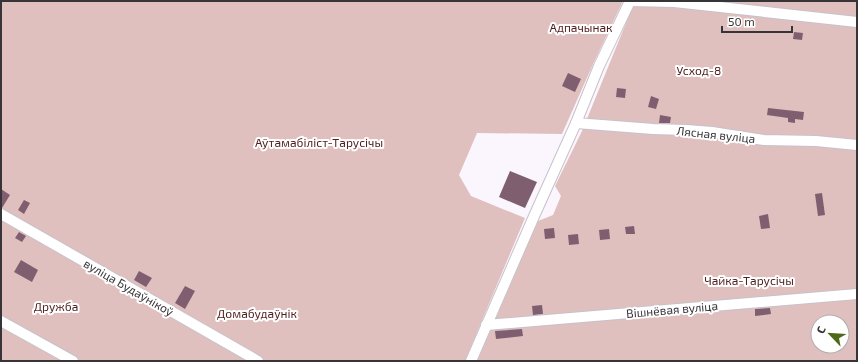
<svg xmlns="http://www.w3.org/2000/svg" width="858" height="362" font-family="'Exo 2',sans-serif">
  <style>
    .green { fill: #e0c0be; fill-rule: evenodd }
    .building { fill: #7f5f6f }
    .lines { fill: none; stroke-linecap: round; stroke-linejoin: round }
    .minor-casing { stroke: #c7c1cb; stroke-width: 12 }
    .minor { stroke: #fff; stroke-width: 10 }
    .labels { text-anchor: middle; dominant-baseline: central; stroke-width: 4; stroke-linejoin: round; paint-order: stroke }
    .park-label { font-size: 12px; fill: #511e1e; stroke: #fff }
    .street-label { font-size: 12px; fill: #373438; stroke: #fff }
  </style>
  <rect width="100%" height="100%" fill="#fbf5fe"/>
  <g class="green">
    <polygon points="1,1 623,1 594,62 562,134 477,133 459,175 471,196 525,218 465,361 1,361"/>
    <path d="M635,1H857V361H477L538,221L553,215L561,196L555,186L582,131ZM818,322H842V346H818Z"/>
  </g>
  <g class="building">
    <polygon points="794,32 803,33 802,40 793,39"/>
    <polygon points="568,73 581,79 575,92 562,86"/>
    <polygon points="617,88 626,89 625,98 616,97"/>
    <polygon points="651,96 659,99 656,109 648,107"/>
    <polygon points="768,108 804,112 803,120 795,119 795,123 788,122 788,118 767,115"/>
    <polygon points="660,115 671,117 670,123 659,123"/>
    <polygon points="510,171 537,182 525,208 499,197"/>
    <polygon points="1,189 10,195 2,208 1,208"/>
    <polygon points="822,193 825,215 818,216 815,194"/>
    <polygon points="24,200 30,203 24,214 18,210"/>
    <polygon points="768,214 770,228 761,229 759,216"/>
    <polygon points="634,226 635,234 626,234 625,227"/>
    <polygon points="554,228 555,238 545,239 544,229"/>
    <polygon points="609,229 610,239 600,240 599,230"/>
    <polygon points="19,232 26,236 22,242 15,238"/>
    <polygon points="578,234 579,244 569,245 568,235"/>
    <polygon points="21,260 38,270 32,282 14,272"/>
    <polygon points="139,271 152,278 146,287 134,280"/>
    <polygon points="185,286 195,291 185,309 175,303"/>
    <polygon points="542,305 543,314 533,315 532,306"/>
    <polygon points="770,308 771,314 755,316 755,309"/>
    <polygon points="522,329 523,336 496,339 495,331"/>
  </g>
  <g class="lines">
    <g class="minor-casing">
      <g id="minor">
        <polyline points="630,1 674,2 857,22"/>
        <polyline points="576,123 653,129 687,130 712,132 764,140 816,141 857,145"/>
        <polyline points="1,214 258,361"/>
        <polyline points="1,321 73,361"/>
        <polyline points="486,325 857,294"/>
        <polyline points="471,361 535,214 576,123 599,66 630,1"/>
      </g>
    </g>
    <use href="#minor" class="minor"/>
  </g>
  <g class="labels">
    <g class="park-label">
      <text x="581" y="27">Адпачынак</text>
      <text x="699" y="70">Усход-8</text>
      <text x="319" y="142">Аўтамабіліст-Тарусічы</text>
      <text x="749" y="280">Чайка-Тарусічы</text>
      <text x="56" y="306">Дружба</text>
      <text x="257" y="313">Домабудаўнік</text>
    </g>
    <g class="street-label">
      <text transform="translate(716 134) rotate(6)">Лясная вуліца</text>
      <text transform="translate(129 287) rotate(30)">вуліца Будаўнікоў</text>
      <text transform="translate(672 309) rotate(-5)">Вішнёвая вуліца</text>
    </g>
  </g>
  <rect width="858" height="362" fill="none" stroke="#373438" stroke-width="4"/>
  <g transform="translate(830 334) rotate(295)"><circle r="19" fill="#ffffff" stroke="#afaeaf"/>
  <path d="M0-3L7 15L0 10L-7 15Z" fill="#4f6819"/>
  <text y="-6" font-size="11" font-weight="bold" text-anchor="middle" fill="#373438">С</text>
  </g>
  <path d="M722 26v6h70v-6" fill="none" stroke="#373438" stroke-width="2"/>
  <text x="728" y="26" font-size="12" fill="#373438" stroke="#ffffff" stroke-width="3" paint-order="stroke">50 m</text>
</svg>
